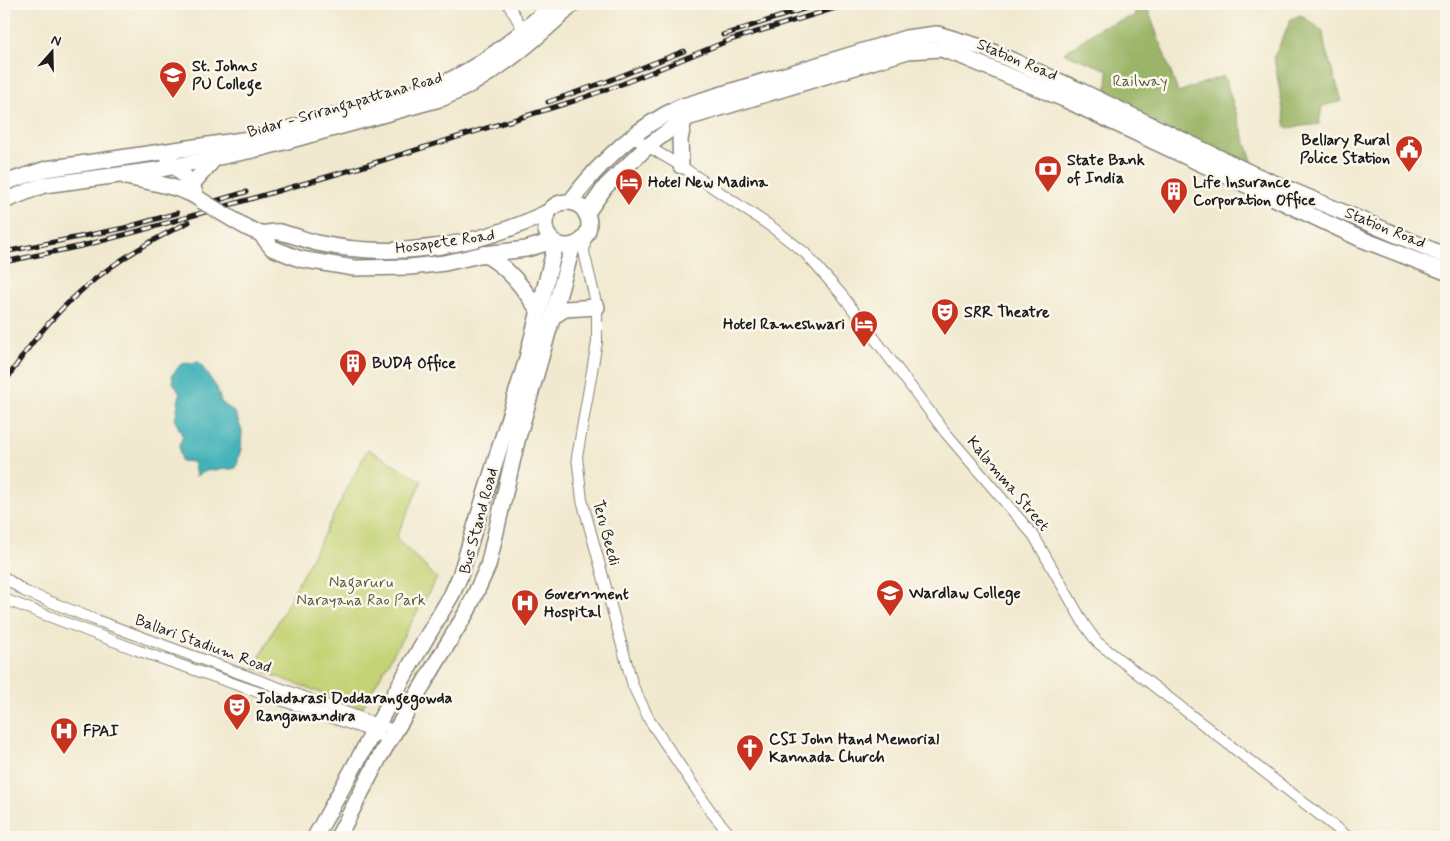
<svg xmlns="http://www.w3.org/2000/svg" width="1450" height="841" font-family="Mynerve,sans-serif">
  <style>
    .green { fill: #c4d376; stroke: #707849 }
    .forest { fill: #9bb567; stroke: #5c6842 }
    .water { fill: #42b2b8; stroke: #2f676a }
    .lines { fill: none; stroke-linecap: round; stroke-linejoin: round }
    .minor-casing { stroke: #868276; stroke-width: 12 }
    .highway-casing { stroke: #868276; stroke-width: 18 }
    .minor { stroke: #fff; stroke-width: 10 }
    .highway { stroke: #fff; stroke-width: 15 }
    .rail-casing { stroke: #1c1c1c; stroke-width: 5 }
    .rail { stroke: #fbf7ec; stroke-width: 3; stroke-dasharray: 9; stroke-linecap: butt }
    .highway-bridge-casing { stroke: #868276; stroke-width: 18; stroke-linecap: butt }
    .highway-bridge { stroke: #fff; stroke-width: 15 }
    .labels { text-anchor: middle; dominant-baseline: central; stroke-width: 5; stroke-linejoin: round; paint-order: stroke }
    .street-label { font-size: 16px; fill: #1c1c1c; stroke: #fbf7ec }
    .poi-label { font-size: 16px; font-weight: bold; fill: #1c1c1c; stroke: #fbf7ec; text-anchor: start }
    .park-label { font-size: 16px; fill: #575c3c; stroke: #fbf7ec }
  </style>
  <rect width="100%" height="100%" fill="#fbf7ec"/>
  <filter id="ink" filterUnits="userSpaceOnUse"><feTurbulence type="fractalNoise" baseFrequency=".02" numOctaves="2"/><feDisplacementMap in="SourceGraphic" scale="10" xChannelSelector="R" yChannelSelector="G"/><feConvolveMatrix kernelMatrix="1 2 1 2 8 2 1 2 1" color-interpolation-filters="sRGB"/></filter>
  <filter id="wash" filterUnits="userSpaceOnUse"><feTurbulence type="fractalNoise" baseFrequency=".0096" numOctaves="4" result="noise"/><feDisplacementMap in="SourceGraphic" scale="20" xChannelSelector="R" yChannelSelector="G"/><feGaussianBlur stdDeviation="1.12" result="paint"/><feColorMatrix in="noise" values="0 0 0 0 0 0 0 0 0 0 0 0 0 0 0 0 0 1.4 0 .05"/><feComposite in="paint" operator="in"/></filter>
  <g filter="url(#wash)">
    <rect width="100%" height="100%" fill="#f1e9cf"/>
    <polygon class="green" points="368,449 422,481 396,538 437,578 362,708 254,668"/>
    <g class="forest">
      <polygon points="1134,4 1146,4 1178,92 1224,76 1254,167 1106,102 1108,70 1064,53 1101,27 1135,16"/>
      <polygon points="1301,15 1323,31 1325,47 1342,101 1322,106 1319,124 1286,128 1274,57 1291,19"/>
    </g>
    <path class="water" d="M199,362L217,388L221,402L235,413L242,431L241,449L236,468C218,472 212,466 196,476L193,462L181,461L179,445L183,437L175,420L180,394L173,382L172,375L181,364Z"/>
  </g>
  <g filter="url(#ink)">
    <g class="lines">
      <g class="minor-casing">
        <g id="minor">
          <polyline points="508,4 524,31"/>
          <polyline points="632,137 681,166 773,228 805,253 842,295 945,432 1034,536 1084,624 1097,642 1348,837"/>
          <polyline points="586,235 584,252 597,307 597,342 577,457 582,500 633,686 650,721 712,813 732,837"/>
          <polyline points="4,577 24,591 93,619 396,731"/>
          <polyline points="4,599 137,650 373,732 390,741"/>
          <polyline points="1444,837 1446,834"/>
        </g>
      </g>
      <g class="highway-casing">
        <g id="highway">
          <polyline points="169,160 192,184 196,196"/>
          <polyline points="681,166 680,140 684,119"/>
          <path d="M126,177C148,182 186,187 202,201"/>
          <path d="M4,183L46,169L256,138L432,88C478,70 517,38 553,4"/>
          <polyline points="192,184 216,157"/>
          <path d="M4,201L44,185L157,170L262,148L443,98C493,77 534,41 573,4"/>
          <path d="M570,202C599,163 635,128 680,107L906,38L937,34L984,48L1079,90L1253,174L1446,256"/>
          <circle cx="567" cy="224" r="22"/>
          <polyline points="586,214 606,186 648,146 684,119 908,51 941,49 966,58 1064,99 1361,239 1446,272"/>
          <path d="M237,222C244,226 253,232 261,233C268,234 274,231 280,232C293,235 305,240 317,243C394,260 478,247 548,212"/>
          <polyline points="260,233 272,248 300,259 354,268 410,267 445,263 484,254 526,249 553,241"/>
          <path d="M484,254C509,268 522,286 538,310"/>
          <polyline points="554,316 565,309 597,307"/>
          <polyline points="315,837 411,664 452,594 460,576 526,362 556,243"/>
          <polyline points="338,837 379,758 468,610 488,566 517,441 573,245"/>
        </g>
      </g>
      <use href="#minor" class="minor"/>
      <use href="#highway" class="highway"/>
      <g class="rail-casing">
        <g id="rail">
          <polyline points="723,35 819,4"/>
          <polyline points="548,102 608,81 684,51"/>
          <polyline points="205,204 246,192"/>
          <polyline points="4,252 124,228 177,213"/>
          <polyline points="4,262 82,246 139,231 361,167 574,101 622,84 730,40 849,4"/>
          <path d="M4,384C52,306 107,261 189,222"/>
        </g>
      </g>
      <use href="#rail" class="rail"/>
      <g class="highway-bridge-casing">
        <polyline id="highway-bridge" points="202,201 237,222"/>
      </g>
      <use href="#highway-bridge" class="highway-bridge"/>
    </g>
  </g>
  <defs>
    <g id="university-pin" transform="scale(1.4375)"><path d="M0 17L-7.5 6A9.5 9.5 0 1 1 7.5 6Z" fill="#c8321e" stroke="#fbf7ec"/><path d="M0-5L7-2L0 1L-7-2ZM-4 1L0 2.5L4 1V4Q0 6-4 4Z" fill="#fff"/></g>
    <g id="civic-pin" transform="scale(1.4375)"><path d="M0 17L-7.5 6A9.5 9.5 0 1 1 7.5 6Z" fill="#c8321e" stroke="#fbf7ec"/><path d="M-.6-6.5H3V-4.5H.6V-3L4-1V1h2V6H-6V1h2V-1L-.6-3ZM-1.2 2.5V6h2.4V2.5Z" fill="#fff"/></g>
    <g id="bank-pin" transform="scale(1.4375)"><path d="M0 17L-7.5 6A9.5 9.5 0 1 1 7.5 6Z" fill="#c8321e" stroke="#fbf7ec"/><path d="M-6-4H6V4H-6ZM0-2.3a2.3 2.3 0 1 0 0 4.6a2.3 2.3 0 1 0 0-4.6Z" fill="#fff"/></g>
    <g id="hotel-pin" transform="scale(1.4375)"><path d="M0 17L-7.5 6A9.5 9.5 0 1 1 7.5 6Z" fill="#c8321e" stroke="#fbf7ec"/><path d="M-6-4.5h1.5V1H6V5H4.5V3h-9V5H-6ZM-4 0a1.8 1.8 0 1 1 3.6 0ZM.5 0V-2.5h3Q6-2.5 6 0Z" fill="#fff"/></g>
    <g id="building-pin" transform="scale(1.4375)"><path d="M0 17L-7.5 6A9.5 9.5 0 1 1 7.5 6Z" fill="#c8321e" stroke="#fbf7ec"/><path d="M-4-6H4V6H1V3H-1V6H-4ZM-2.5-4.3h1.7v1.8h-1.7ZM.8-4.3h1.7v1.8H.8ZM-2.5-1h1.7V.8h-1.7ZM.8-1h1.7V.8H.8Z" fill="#fff"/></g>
    <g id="theatre-pin" transform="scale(1.4375)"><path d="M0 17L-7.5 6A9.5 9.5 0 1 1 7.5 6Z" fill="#c8321e" stroke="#fbf7ec"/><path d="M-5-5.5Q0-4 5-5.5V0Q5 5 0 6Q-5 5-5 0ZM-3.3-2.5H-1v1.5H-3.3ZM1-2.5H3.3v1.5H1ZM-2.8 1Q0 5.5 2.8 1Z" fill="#fff"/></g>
    <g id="hospital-pin" transform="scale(1.4375)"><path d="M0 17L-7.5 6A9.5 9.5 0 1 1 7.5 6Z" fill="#c8321e" stroke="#fbf7ec"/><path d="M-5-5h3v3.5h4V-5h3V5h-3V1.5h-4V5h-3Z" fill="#fff"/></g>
    <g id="church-pin" transform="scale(1.4375)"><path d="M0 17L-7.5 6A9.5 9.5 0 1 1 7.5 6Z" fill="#c8321e" stroke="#fbf7ec"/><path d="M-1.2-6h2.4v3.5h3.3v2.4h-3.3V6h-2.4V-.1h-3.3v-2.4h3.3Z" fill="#fff"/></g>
  </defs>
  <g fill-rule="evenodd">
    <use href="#university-pin" x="173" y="75"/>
    <use href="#civic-pin" x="1409" y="149"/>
    <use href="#bank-pin" x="1048" y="169"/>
    <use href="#hotel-pin" x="629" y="182"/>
    <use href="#building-pin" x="1174" y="191"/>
    <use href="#theatre-pin" x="945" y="312"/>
    <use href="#hotel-pin" x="864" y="324"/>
    <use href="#building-pin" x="353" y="363"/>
    <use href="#university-pin" x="890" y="593"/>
    <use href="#hospital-pin" x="525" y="603"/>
    <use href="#theatre-pin" x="237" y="707"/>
    <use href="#hospital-pin" x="64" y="731"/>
    <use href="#church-pin" x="750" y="748"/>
  </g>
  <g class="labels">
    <g class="street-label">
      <text transform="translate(1017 60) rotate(23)">Station Road</text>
      <text transform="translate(345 105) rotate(-16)">Bidar - Srirangapattana Road</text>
      <text transform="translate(1385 228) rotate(22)">Station Road</text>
      <text transform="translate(445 242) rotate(-8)">Hosapete Road</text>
      <text transform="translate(1008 484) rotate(50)">Kalamma Street</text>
      <text transform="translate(479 521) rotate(-75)">Bus Stand Road</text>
      <text transform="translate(606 533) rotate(75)">Teru Beedi</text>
      <text transform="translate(203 644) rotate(20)">Ballari Stadium Road</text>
    </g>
    <g class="poi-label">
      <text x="192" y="66">St. Johns<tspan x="192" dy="18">PU College</tspan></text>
      <text x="1390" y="140" text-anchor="end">Bellary Rural<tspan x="1390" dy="18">Police Station</tspan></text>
      <text x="1067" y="160">State Bank<tspan x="1067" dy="18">of India</tspan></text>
      <text x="648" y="182">Hotel New Madina</text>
      <text x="1193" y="182">Life Insurance<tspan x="1193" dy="18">Corporation Office</tspan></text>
      <text x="964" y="312">SRR Theatre</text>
      <text x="845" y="324" text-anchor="end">Hotel Rameshwari</text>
      <text x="372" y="363">BUDA Office</text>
      <text x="909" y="593">Wardlaw College</text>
      <text x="544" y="594">Government<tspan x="544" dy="18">Hospital</tspan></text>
      <text x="256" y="698">Joladarasi Doddarangegowda<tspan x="256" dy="18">Rangamandira</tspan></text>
      <text x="83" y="731">FPAI</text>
      <text x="769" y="739">CSI John Hand Memorial<tspan x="769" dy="18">Kannada Church</tspan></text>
    </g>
    <g class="park-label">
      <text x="1140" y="81">Railway</text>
      <text x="361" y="582">Nagaruru<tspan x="361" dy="18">Narayana Rao Park</tspan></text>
    </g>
  </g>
  <rect width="1450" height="841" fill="none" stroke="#fbf7ec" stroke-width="20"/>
  <g transform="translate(52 52) rotate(20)" stroke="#fbf7ec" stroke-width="4" paint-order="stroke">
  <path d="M0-4L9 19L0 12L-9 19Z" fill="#1c1c1c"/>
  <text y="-8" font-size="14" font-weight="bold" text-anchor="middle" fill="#1c1c1c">N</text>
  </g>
</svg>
